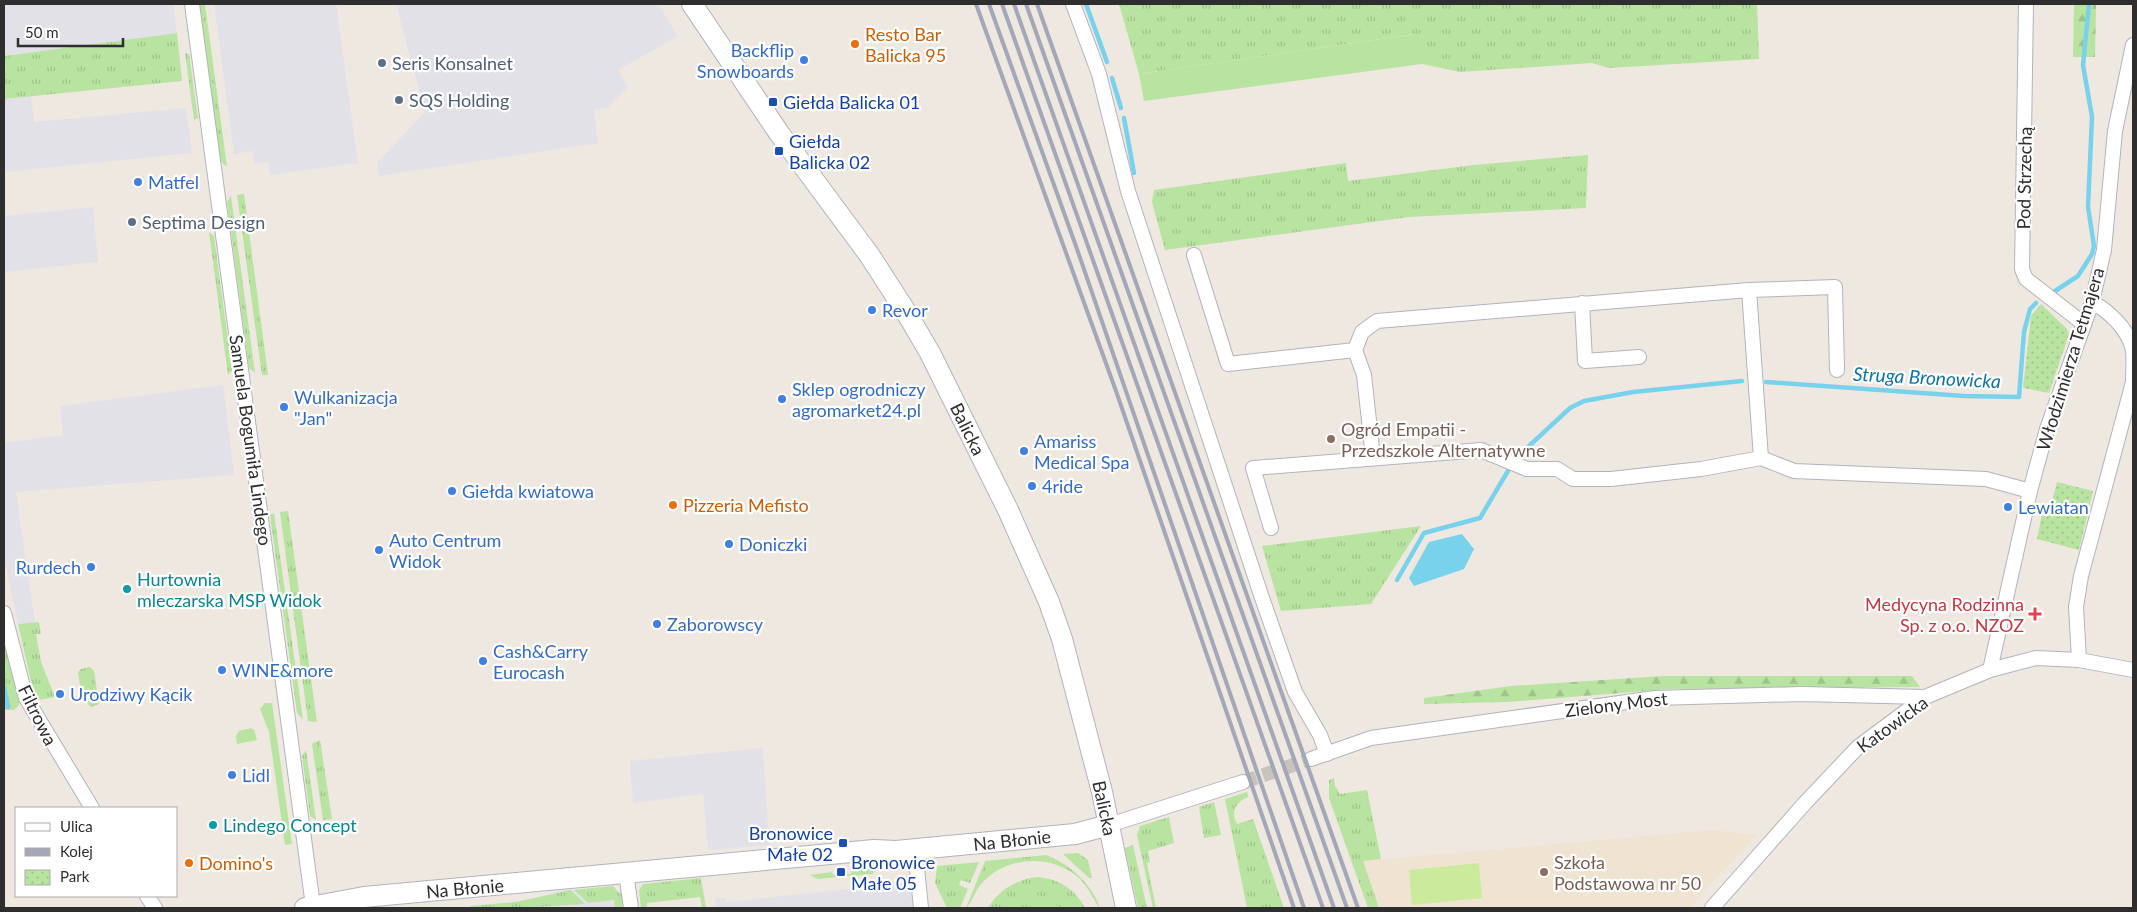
<svg xmlns="http://www.w3.org/2000/svg" width="2137" height="912" font-family="Lato,sans-serif">
  <style>
    .industrial { fill: #e3e1e8 }
    .education { fill: #efe4d2 }
    .grass { fill: url(#grass-tufts) }
    .forest { fill: url(#forest-firs) }
    .park { fill: url(#park-dots) }
    .garden { fill: #b9e3a0 }
    .pitch { fill: #cbea9c }
    .water { fill: #78d2ec }
    .lines { fill: none; stroke-linecap: round; stroke-linejoin: round }
    .stream { stroke: #78d2ec; stroke-width: 4.5 }
    .street-tunnel { stroke: #c8c3bd; stroke-width: 14; stroke-dasharray: 14 7; stroke-linecap: butt }
    .street-casing { stroke: #b1b4bd; stroke-width: 16 }
    .secondary-casing { stroke: #b1b4bd; stroke-width: 22 }
    .street { stroke: #fff; stroke-width: 14 }
    .secondary { stroke: #fff; stroke-width: 20 }
    .rail { stroke: #a3a7b7; stroke-width: 4 }
    .food-dot { fill: #e8710a; stroke: #fff; stroke-width: 2 }
    .shop-dot { fill: #3f7fe0; stroke: #fff; stroke-width: 2 }
    .service-dot { fill: #5c6f8a; stroke: #fff; stroke-width: 2 }
    .transit-dot { fill: #1a4fb4; stroke: #fff; stroke-width: 2 }
    .education-dot { fill: #8d6e63; stroke: #fff; stroke-width: 2 }
    .culture-dot { fill: #0f9aa8; stroke: #fff; stroke-width: 2 }
    .health-dot { fill: #e0444e; stroke: #fff; stroke-width: 2 }
    .labels { text-anchor: middle; dominant-baseline: central; stroke-width: 4.5; stroke-linejoin: round; paint-order: stroke }
    .food-label { font-size: 18px; fill: #c56008; stroke: #fff; text-anchor: start }
    .shop-label { font-size: 18px; fill: #366cbe; stroke: #fff; text-anchor: start }
    .service-label { font-size: 18px; fill: #4e5e75; stroke: #fff; text-anchor: start }
    .transit-label { font-size: 18px; fill: #164399; stroke: #fff; text-anchor: start }
    .street-label { font-size: 18px; fill: #2e2e2e; stroke: #fff }
    .education-label { font-size: 18px; fill: #785e54; stroke: #fff; text-anchor: start }
    .culture-label { font-size: 18px; fill: #0d838f; stroke: #fff; text-anchor: start }
    .health-label { font-size: 18px; fill: #be3a42; stroke: #fff; text-anchor: end }
    .water-label { font-size: 19px; font-style: italic; fill: #11739e; stroke: #fff }
  </style>
  <defs>
    <pattern id="grass-tufts" width="24" height="20" patternUnits="userSpaceOnUse" patternTransform="scale(1.25)"><rect width="24" height="20" fill="#b9e3a0"/><path d="M3 7l-1-3M5 7V3M7 7l1-3M15 17l-1-3M17 17v-4M19 17l1-3" fill="none" stroke="#9fc38a"/></pattern>
    <pattern id="forest-firs" width="22" height="20" patternUnits="userSpaceOnUse" patternTransform="scale(1.25)"><rect width="22" height="20" fill="#b9e3a0"/><path d="M5 1l3.5 6h-7zM16 11l3.5 6h-7z" fill="#9fc38a"/></pattern>
    <pattern id="park-dots" width="8" height="8" patternUnits="userSpaceOnUse" patternTransform="scale(1.25)"><rect width="8" height="8" fill="#b9e3a0"/><path d="M2 2h.1M6 6h.1" fill="none" stroke="#9fc38a" stroke-width="1.8" stroke-linecap="round"/></pattern>
  </defs>
  <rect width="100%" height="100%" fill="#eee8e1"/>
  <g class="industrial">
    <polygon points="4,4 173,4 177,33 4,56"/>
    <polygon points="214,4 336,4 358,163 270,175 268,162 254,164 252,151 234,154"/>
    <polygon points="396,4 658,4 678,36 618,70 628,87 607,108 594,110 598,143 379,176 377,163 425,112"/>
    <polygon points="31,96 34,122 186,108 192,153 4,172 4,99"/>
    <polygon points="93,207 98,262 4,272 4,216"/>
    <polygon points="223,385 234,475 16,492 35,623 18,624 4,555 4,443 63,435 60,406"/>
    <polygon points="763,748 769,845 708,850 703,794 633,803 630,761"/>
    <polygon points="909,873 914,908 716,908 715,898 726,898 726,902 885,885 885,881 892,883"/>
    <polygon points="613,886 619,893 623,892 625,908 481,908 527,900 560,891"/>
  </g>
  <polygon class="education" points="1712,830 1757,835 1711,883 1691,908 1379,908 1363,861"/>
  <g class="grass">
    <polygon points="199,4 205,4 227,167 220,161"/>
    <polygon points="1119,4 1757,4 1759,59 1609,68 1592,63 1460,72 1422,64 1415,34 1139,74"/>
    <polygon points="177,33 182,81 4,99 4,56"/>
    <polygon points="185,53 189,54 198,118 194,120"/>
    <polygon points="1588,155 1586,208 1409,217 1165,250 1152,202 1154,190 1346,163 1348,181 1473,165"/>
    <polygon points="244,194 268,375 262,375 237,195"/>
    <polygon points="231,196 255,373 249,368 227,202"/>
    <polygon points="209,232 214,236 232,370 228,375"/>
    <polygon points="288,511 317,722 308,721 280,512"/>
    <polygon points="274,513 303,720 297,713 270,515"/>
    <polygon points="1421,526 1371,604 1281,611 1262,546"/>
    <polygon points="39,622 41,634 36,634 41,662 55,697 39,700 33,690 18,624"/>
    <polygon points="4,634 20,699 19,705 14,710 4,710"/>
    <polygon points="90,667 94,671 99,704 91,707 82,698 78,672 81,669"/>
    <polygon points="320,740 332,819 323,820 312,744"/>
    <polygon points="306,750 316,820 310,816 302,756"/>
    <polygon points="1334,778 1335,786 1340,794 1367,790 1381,859 1363,861 1379,908 1368,908 1329,798 1329,780"/>
    <path d="M1247,792L1248,797C1236,802 1230,812 1237,824L1253,819L1284,908H1247L1225,799Z"/>
    <polygon points="1214,802 1221,835 1204,838 1199,807"/>
    <polygon points="1169,817 1174,843 1148,851 1150,862 1147,863 1156,908 1153,908 1137,835 1140,826"/>
    <polygon points="1133,845 1147,908 1138,908 1125,848"/>
    <polygon points="1078,853 1088,860 1092,878 1089,878 1063,854"/>
    <path d="M1046,855C1070,864 1092,884 1100,908C1096,905 1088,886 1079,878C1051,853 1007,856 982,883C975,890 972,903 966,908L985,861Z"/>
    <polygon points="979,862 970,883 961,880 959,885 968,889 960,908 947,908 935,883 937,866"/>
    <polygon points="878,868 872,874 818,879 810,875 832,872 833,875 851,874 852,870"/>
    <path d="M1038,877C1059,879 1075,889 1085,908H988C998,890 1017,879 1038,877Z"/>
    <polygon points="701,878 706,908 702,908 700,897 647,903 647,908 641,908 639,890 643,884"/>
    <polygon points="613,886 619,893 623,892 625,902 621,908 615,908 614,900 588,903 574,890"/>
    <polygon points="571,890 585,904 521,908 470,908 470,906 516,902"/>
  </g>
  <g class="forest">
    <polygon points="2074,4 2096,4 2095,57 2073,57"/>
    <polygon points="1663,676 1912,676 1920,687 1670,689 1507,702 1424,704 1424,698 1511,686"/>
  </g>
  <g class="park">
    <polygon points="2041,304 2067,329 2069,334 2049,393 2023,388 2031,316"/>
    <polygon points="2057,482 2093,491 2079,550 2037,539 2044,504 2051,505"/>
  </g>
  <g class="garden">
    <polygon points="1416,34 1422,64 1144,101 1139,74"/>
    <polygon points="265,703 272,703 292,844 285,845 269,732 260,709"/>
    <polygon points="251,728 254,730 257,740 237,744 236,736 239,731"/>
    <polygon points="1027,889 1062,908 1033,908 1020,902"/>
  </g>
  <polygon class="pitch" points="1479,863 1482,898 1412,905 1409,870"/>
  <polygon class="water" points="1462,534 1474,549 1464,569 1414,586 1409,578 1429,542"/>
  <g class="lines">
    <g class="stream">
      <polyline points="1086,4 1107,62"/>
      <polyline points="1112,78 1121,108"/>
      <polyline points="1124,118 1134,173"/>
      <polyline points="2055,291 2078,276 2092,254 2094,246 2088,207 2092,117 2083,65 2089,4"/>
      <polyline points="1766,382 1964,396 2019,397 2024,332 2030,309 2036,303"/>
      <polyline points="1397,580 1424,533 1480,518 1515,459 1570,408 1584,401 1633,392 1742,381"/>
      <polyline points="4,687 8,707"/>
    </g>
    <polyline class="street-tunnel" points="1243,782 1311,759"/>
    <g class="street-casing">
      <g id="street">
        <polyline points="192,4 313,906"/>
        <polyline points="1073,4 1099,74 1128,191 1261,595 1295,692 1320,735 1327,754"/>
        <polyline points="2026,4 2022,269 2026,279 2084,324"/>
        <polyline points="1194,255 1228,364 1355,350"/>
        <polyline points="1749,290 1835,287 1837,370"/>
        <polyline points="1582,303 1585,361 1639,357"/>
        <polyline points="1373,457 1364,375 1355,350 1362,332 1377,321 1749,290 1761,458"/>
        <polyline points="1271,528 1253,468 1481,450 1527,469 1557,469 1573,479 1611,479 1701,469 1761,458 1794,471 1986,479 2030,491"/>
        <polyline points="4,613 26,698 92,808"/>
        <path d="M2079,660L2076,607L2081,576L2133,382C2133,372 2134,360 2133,350C2128,329 2110,312 2092,302"/>
        <polyline points="1990,670 2030,491 2047,429 2092,302 2104,250 2115,131 2133,45"/>
        <polyline points="1311,759 1371,738 1655,698 1802,694 1925,697"/>
        <polyline points="1109,825 1243,782"/>
        <polyline points="915,849 921,908"/>
        <polyline points="626,873 631,908"/>
        <polyline points="147,896 155,908"/>
        <polyline points="1712,908 1805,803 1858,747 1925,697 1990,670 2036,658 2079,660 2133,670"/>
      </g>
    </g>
    <g class="secondary-casing">
      <g id="secondary">
        <polyline points="692,4 779,133 870,256 906,312 930,353 1008,510 1049,602 1062,639 1102,792 1126,908"/>
        <polyline points="305,908 364,897 874,850 896,851 1075,834 1109,825"/>
      </g>
    </g>
    <use href="#street" class="street"/>
    <use href="#secondary" class="secondary"/>
    <g class="rail">
      <polyline points="976,4 1116,391 1294,908"/>
      <polyline points="989,4 1077,249 1304,908"/>
      <polyline points="1002,4 1323,908"/>
      <polyline points="1014,4 1334,908"/>
      <polyline points="1026,4 1347,908"/>
      <polyline points="1037,4 1358,908"/>
    </g>
  </g>
  <g class="food-dot">
    <circle cx="855" cy="44" r="5"/>
    <circle cx="673" cy="505" r="5"/>
    <circle cx="189" cy="863" r="5"/>
  </g>
  <g class="shop-dot">
    <circle cx="804" cy="60" r="5"/>
    <circle cx="138" cy="182" r="5"/>
    <circle cx="872" cy="310" r="5"/>
    <circle cx="782" cy="399" r="5"/>
    <circle cx="284" cy="407" r="5"/>
    <circle cx="1024" cy="451" r="5"/>
    <circle cx="1032" cy="486" r="5"/>
    <circle cx="452" cy="491" r="5"/>
    <circle cx="2008" cy="507" r="5"/>
    <circle cx="729" cy="544" r="5"/>
    <circle cx="379" cy="550" r="5"/>
    <circle cx="91" cy="567" r="5"/>
    <circle cx="657" cy="624" r="5"/>
    <circle cx="483" cy="661" r="5"/>
    <circle cx="222" cy="670" r="5"/>
    <circle cx="60" cy="694" r="5"/>
    <circle cx="232" cy="775" r="5"/>
  </g>
  <g class="service-dot">
    <circle cx="382" cy="63" r="5"/>
    <circle cx="399" cy="100" r="5"/>
    <circle cx="132" cy="222" r="5"/>
  </g>
  <g class="transit-dot">
    <rect x="768" y="97" width="10" height="10" rx="2.5"/>
    <rect x="774" y="146" width="10" height="10" rx="2.5"/>
    <rect x="838" y="838" width="10" height="10" rx="2.5"/>
    <rect x="836" y="867" width="10" height="10" rx="2.5"/>
  </g>
  <g class="education-dot">
    <circle cx="1331" cy="439" r="5"/>
    <circle cx="1544" cy="872" r="5"/>
  </g>
  <g class="culture-dot">
    <circle cx="127" cy="589" r="5"/>
    <circle cx="213" cy="825" r="5"/>
  </g>
  <path class="health-dot" d="M2032.5 606.5h5v5h5v5h-5v5h-5v-5h-5v-5h5z"/>
  <g class="labels">
    <g class="food-label">
      <text x="865" y="34">Resto Bar<tspan x="865" dy="21">Balicka 95</tspan></text>
      <text x="683" y="505">Pizzeria Mefisto</text>
      <text x="199" y="863">Domino's</text>
    </g>
    <g class="shop-label">
      <text x="794" y="50" text-anchor="end">Backflip<tspan x="794" dy="21">Snowboards</tspan></text>
      <text x="148" y="182">Matfel</text>
      <text x="882" y="310">Revor</text>
      <text x="792" y="389">Sklep ogrodniczy<tspan x="792" dy="21">agromarket24.pl</tspan></text>
      <text x="294" y="397">Wulkanizacja<tspan x="294" dy="21">"Jan"</tspan></text>
      <text x="1034" y="441">Amariss<tspan x="1034" dy="21">Medical Spa</tspan></text>
      <text x="1042" y="486">4ride</text>
      <text x="462" y="491">Giełda kwiatowa</text>
      <text x="2018" y="507">Lewiatan</text>
      <text x="389" y="540">Auto Centrum<tspan x="389" dy="21">Widok</tspan></text>
      <text x="739" y="544">Doniczki</text>
      <text x="81" y="567" text-anchor="end">Rurdech</text>
      <text x="667" y="624">Zaborowscy</text>
      <text x="493" y="651">Cash&amp;Carry<tspan x="493" dy="21">Eurocash</tspan></text>
      <text x="232" y="670">WINE&amp;more</text>
      <text x="70" y="694">Urodziwy Kącik</text>
      <text x="242" y="775">Lidl</text>
    </g>
    <g class="service-label">
      <text x="392" y="63">Seris Konsalnet</text>
      <text x="409" y="100">SQS Holding</text>
      <text x="142" y="222">Septima Design</text>
    </g>
    <g class="transit-label">
      <text x="783" y="102">Giełda Balicka 01</text>
      <text x="789" y="141">Giełda<tspan x="789" dy="21">Balicka 02</tspan></text>
      <text x="833" y="833" text-anchor="end">Bronowice<tspan x="833" dy="21">Małe 02</tspan></text>
      <text x="851" y="862">Bronowice<tspan x="851" dy="21">Małe 05</tspan></text>
    </g>
    <g class="street-label">
      <text transform="translate(2024 178) rotate(-89)">Pod Strzechą</text>
      <text transform="translate(2070 359) rotate(-73)">Włodzimierza Tetmajera</text>
      <text transform="translate(968 429) rotate(64)">Balicka</text>
      <text transform="translate(251 440) rotate(82)">Samuela Bogumiła Lindego</text>
      <text transform="translate(1616 704) rotate(-7)">Zielony Most</text>
      <text transform="translate(38 715) rotate(64)">Filtrowa</text>
      <text transform="translate(1892 724) rotate(-36)">Katowicka</text>
      <text transform="translate(1105 808) rotate(78)">Balicka</text>
      <text transform="translate(1012 840) rotate(-6)">Na Błonie</text>
      <text transform="translate(465 888) rotate(-5)">Na Błonie</text>
    </g>
    <g class="education-label">
      <text x="1341" y="429">Ogród Empatii -<tspan x="1341" dy="21">Przedszkole Alternatywne</tspan></text>
      <text x="1554" y="862">Szkoła<tspan x="1554" dy="21">Podstawowa nr 50</tspan></text>
    </g>
    <g class="culture-label">
      <text x="137" y="579">Hurtownia<tspan x="137" dy="21">mleczarska MSP Widok</tspan></text>
      <text x="223" y="825">Lindego Concept</text>
    </g>
    <g class="health-label">
      <text x="2024" y="604">Medycyna Rodzinna<tspan x="2024" dy="21">Sp. z o.o. NZOZ</tspan></text>
    </g>
    <g class="water-label">
      <text transform="translate(1927 377) rotate(3)">Struga Bronowicka</text>
    </g>
  </g>
  <rect width="2137" height="912" fill="none" stroke="#2e2e2e" stroke-width="10"/>
  <rect x="15" y="807" width="162" height="90" fill="#ffffff" stroke="#ababab"/>
  <rect x="25" y="823" width="25" height="8" fill="#ffffff" stroke="#ababab"/>
  <text x="60" y="832" font-size="15" fill="#2e2e2e">Ulica</text>
  <rect x="25" y="848" width="25" height="8" fill="#a3a7b7" stroke="#ababab"/>
  <text x="60" y="857" font-size="15" fill="#2e2e2e">Kolej</text>
  <rect x="25" y="870" width="25" height="15" fill="url(#park-dots)" stroke="#ababab"/>
  <text x="60" y="882" font-size="15" fill="#2e2e2e">Park</text>
  <path d="M18 38v8h105v-8" fill="none" stroke="#2e2e2e" stroke-width="2.5"/>
  <text x="25" y="38" font-size="15" fill="#2e2e2e" stroke="#ffffff" stroke-width="4" paint-order="stroke">50 m</text>
</svg>
